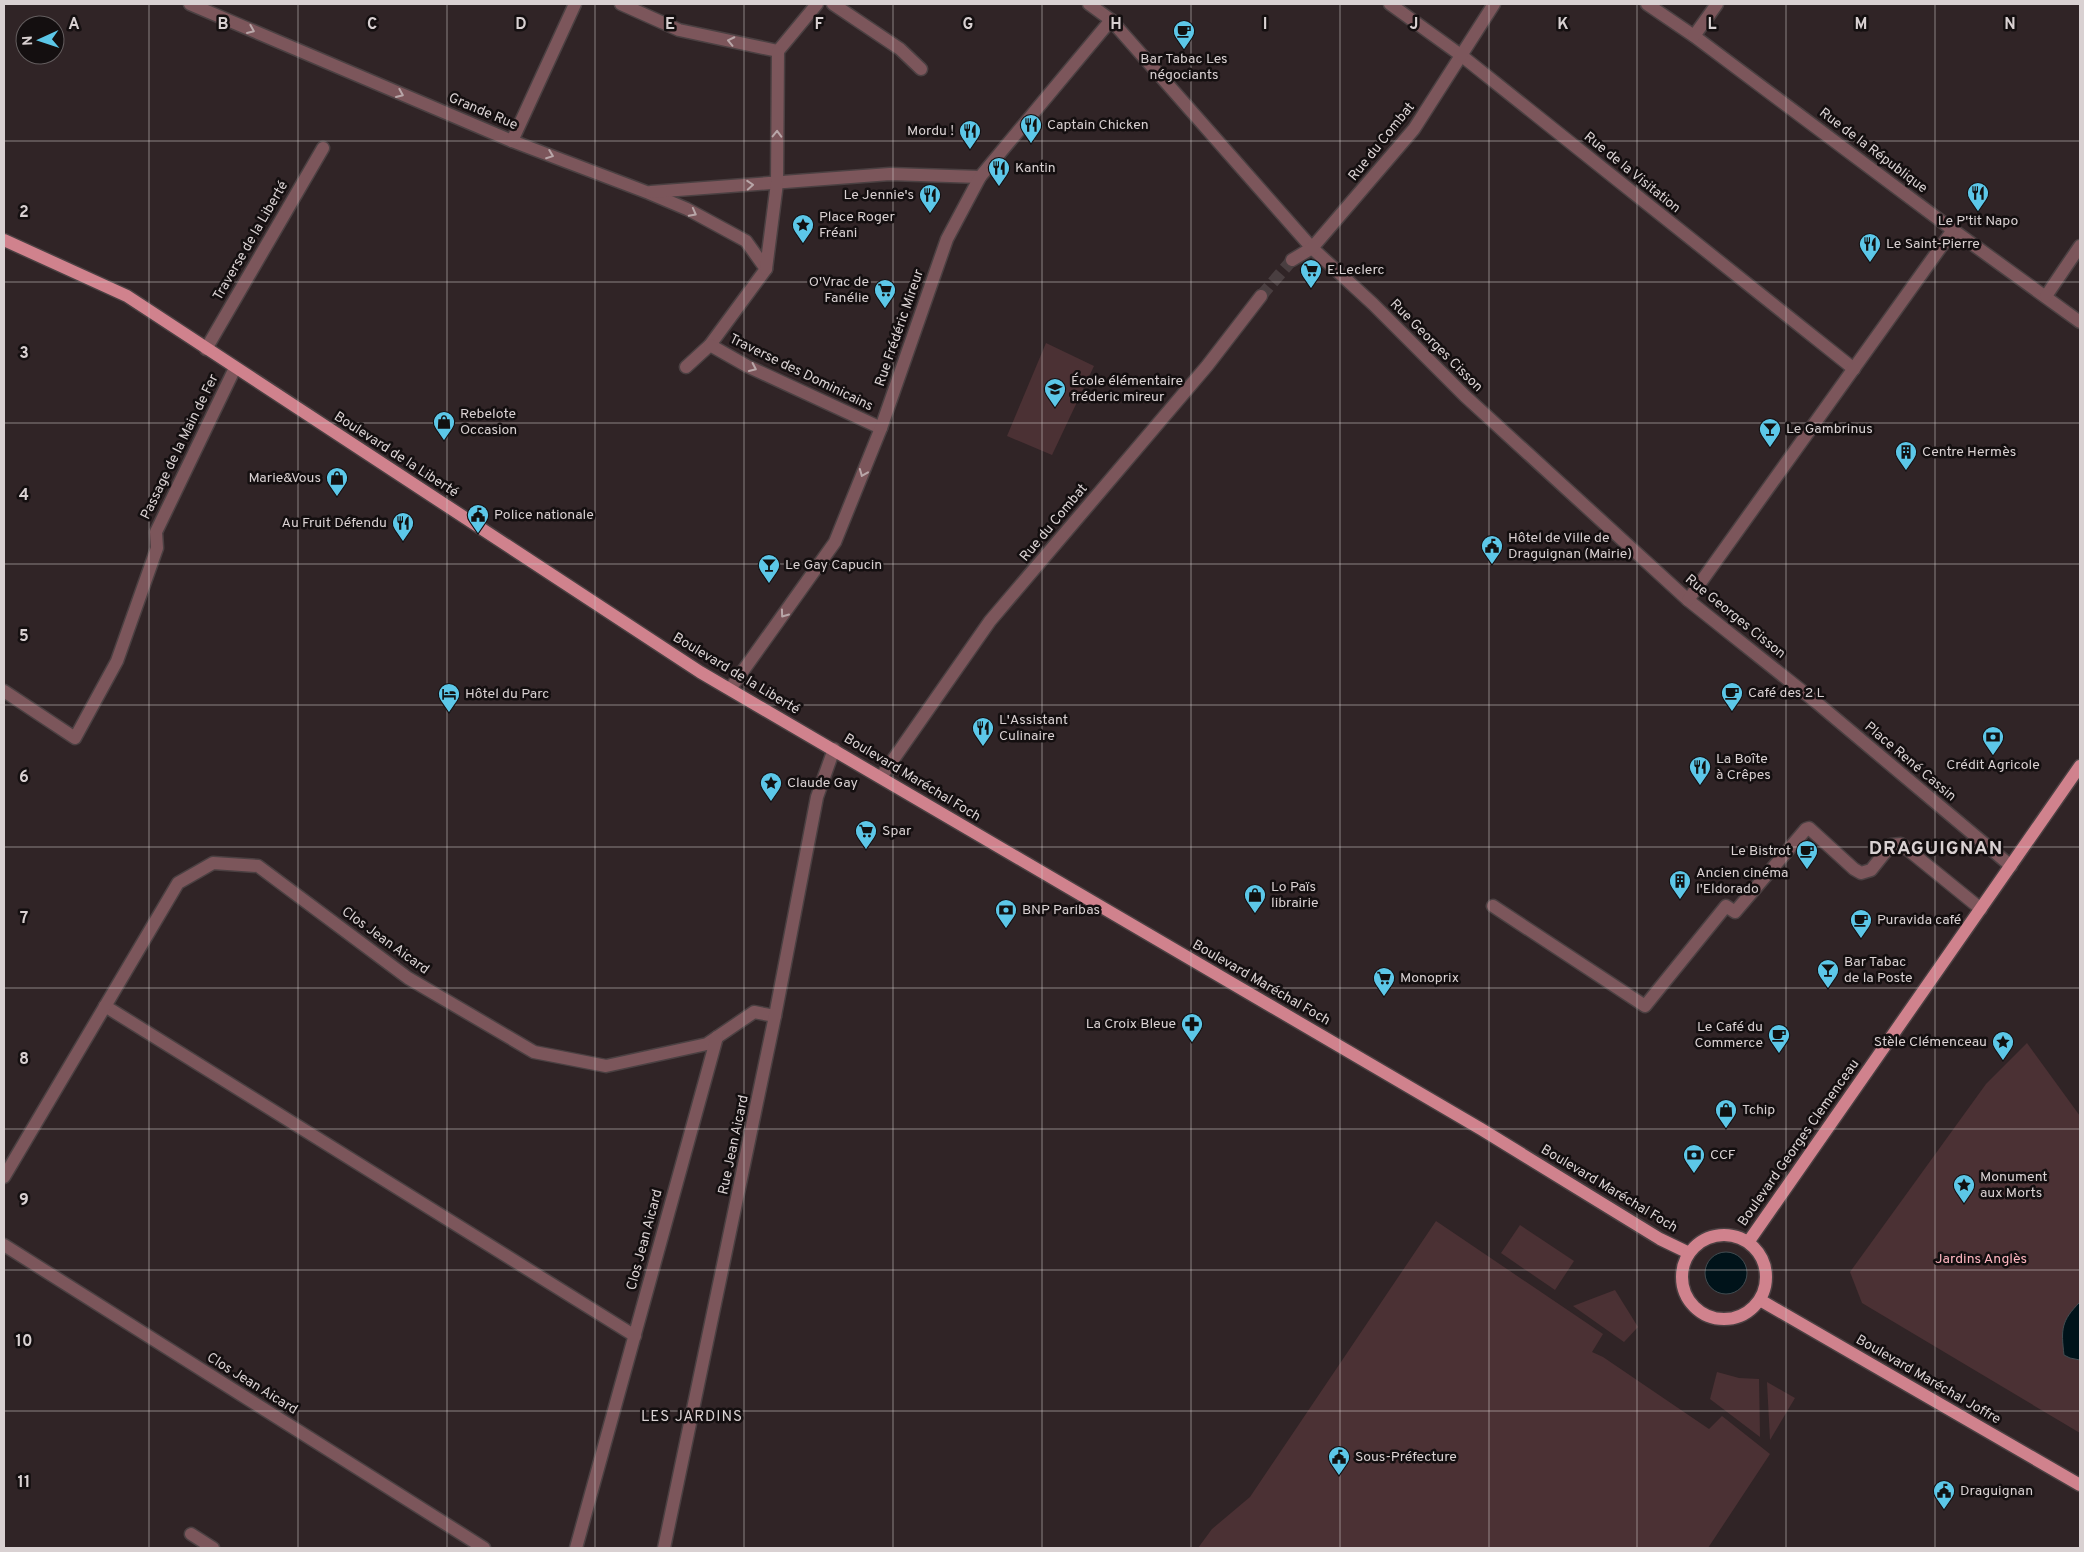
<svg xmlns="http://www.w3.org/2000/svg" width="2084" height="1552" font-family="Overpass,sans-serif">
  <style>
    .green { fill: #4b3134 }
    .water { fill: #00131a; stroke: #414c51 }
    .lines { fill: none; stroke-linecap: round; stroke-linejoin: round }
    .minor-tunnel { stroke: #493e40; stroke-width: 12; stroke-dasharray: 12 6; stroke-linecap: butt }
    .minor-casing { stroke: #4b4042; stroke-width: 15 }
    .major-casing { stroke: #4b4042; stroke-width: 15 }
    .minor { stroke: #7c565b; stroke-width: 12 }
    .major { stroke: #d0828d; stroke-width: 12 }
    .oneway { stroke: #b8a6a8 }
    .grid { fill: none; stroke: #d9d1d2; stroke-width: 1; stroke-opacity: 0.55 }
    .labels { text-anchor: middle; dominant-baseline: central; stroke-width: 5; stroke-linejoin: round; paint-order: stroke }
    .poi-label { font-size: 14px; fill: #d9d1d2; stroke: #140f10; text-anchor: start }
    .street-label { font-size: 14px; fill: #d9d1d2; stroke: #140f10 }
    .park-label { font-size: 14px; fill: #feb5bf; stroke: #140f10 }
    .neighbourhood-label { font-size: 15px; letter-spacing: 1px; fill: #d9d1d2; stroke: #140f10 }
    .district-label { font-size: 19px; font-weight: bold; letter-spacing: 1px; fill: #d9d1d2; stroke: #140f10 }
    .grid-label { font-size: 16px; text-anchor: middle; font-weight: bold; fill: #d9d1d2; stroke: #140f10; stroke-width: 5; stroke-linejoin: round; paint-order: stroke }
  </style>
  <rect width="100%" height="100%" fill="#302426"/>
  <g class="green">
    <polygon points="1046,343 1094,366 1052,455 1007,436"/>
    <polygon points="2027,1043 2080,1116 2080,1433 1862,1303 1850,1272 1986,1084"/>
    <polygon points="1436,1221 1603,1334 1592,1352 1603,1357 1709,1429 1722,1416 1770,1454 1708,1548 1198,1548 1212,1529 1250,1497"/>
    <polygon points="1520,1225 1574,1261 1555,1290 1501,1253"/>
    <polygon points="1615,1290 1638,1327 1624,1342 1573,1306"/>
    <polygon points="1717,1372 1739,1378 1759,1379 1760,1437 1710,1399"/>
    <polygon points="1767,1382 1795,1398 1770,1440"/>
  </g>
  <g class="water">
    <circle cx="1726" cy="1273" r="21"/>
    <path d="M2080,1302V1360L2070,1358L2064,1355C2061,1329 2061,1321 2080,1302Z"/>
  </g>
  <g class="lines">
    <polyline class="minor-tunnel" points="1261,296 1292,260"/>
    <g class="minor-casing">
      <g id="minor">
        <polyline points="190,4 512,141 649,193 687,209 746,241 766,269 710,345 686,367"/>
        <polyline points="621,4 679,30 778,51"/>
        <polyline points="833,4 900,49 921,69"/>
        <polyline points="1089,4 1111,20 1312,248 1373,304 1465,396 1688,600 1816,702 2011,866"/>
        <polyline points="1390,4 1462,56 1854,369"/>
        <polyline points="1647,4 1694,36 1953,230 2080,322"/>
        <polyline points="1694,36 1717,4"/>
        <polyline points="512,141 575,4"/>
        <polyline points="651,192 890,174 980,177"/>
        <polyline points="1292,260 1312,248 1414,129 1494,4"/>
        <polyline points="766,269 777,183 778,51 817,4"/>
        <polyline points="2046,296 2080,246"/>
        <polyline points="710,345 747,366 881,428"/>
        <polyline points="206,349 323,148"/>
        <polyline points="1688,600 1953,230"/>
        <polyline points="730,689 835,542 881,428 947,239 980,177 1111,20"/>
        <polyline points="4,691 75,738 117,661 157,548 156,532 235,368"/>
        <polyline points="881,777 990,621 1207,366 1261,296"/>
        <polyline points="1493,906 1645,1006 1726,906 1735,912 1806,829 1809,828 1854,869 1861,873 1871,870 1891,845 1901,844 1981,909"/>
        <polyline points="105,1006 635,1336"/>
        <polyline points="4,1177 178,883 213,863 258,866 408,978 534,1052 606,1066 707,1044 754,1012 775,1016"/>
        <polyline points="4,1245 484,1548"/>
        <polyline points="191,1534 213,1548"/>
        <polyline points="576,1548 717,1037"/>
        <polyline points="664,1548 775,1016 817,797 834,749"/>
      </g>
    </g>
    <g class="major-casing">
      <g id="major">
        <polyline points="4,240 127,296 700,672 1481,1129 1660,1239 1689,1253"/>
        <circle cx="1724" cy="1277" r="42"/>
        <polyline points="1749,1241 2080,766"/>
        <polyline points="1760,1300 2080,1485"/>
      </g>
    </g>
    <use href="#minor" class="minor"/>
    <use href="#major" class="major"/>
  </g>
  <defs><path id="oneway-chevron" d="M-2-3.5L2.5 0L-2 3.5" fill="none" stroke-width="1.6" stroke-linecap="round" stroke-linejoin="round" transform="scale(1.25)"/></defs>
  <g class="oneway">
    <use href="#oneway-chevron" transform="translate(251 30) rotate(23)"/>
    <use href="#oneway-chevron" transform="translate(731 41) rotate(-168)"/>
    <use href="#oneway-chevron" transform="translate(400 94) rotate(23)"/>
    <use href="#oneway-chevron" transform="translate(777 134) rotate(-89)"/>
    <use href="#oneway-chevron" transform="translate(550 155) rotate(21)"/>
    <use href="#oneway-chevron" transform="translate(750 185) rotate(-4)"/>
    <use href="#oneway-chevron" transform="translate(693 213) rotate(28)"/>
    <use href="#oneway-chevron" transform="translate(753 368) rotate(25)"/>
    <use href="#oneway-chevron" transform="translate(863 473) rotate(112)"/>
    <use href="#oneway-chevron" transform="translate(784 614) rotate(126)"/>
  </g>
  <path class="grid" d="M149,4V1548M298,4V1548M447,4V1548M595,4V1548M744,4V1548M893,4V1548M1042,4V1548M1191,4V1548M1340,4V1548M1489,4V1548M1637,4V1548M1786,4V1548M1935,4V1548M4,141H2080M4,282H2080M4,423H2080M4,564H2080M4,705H2080M4,847H2080M4,988H2080M4,1129H2080M4,1270H2080M4,1411H2080"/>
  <defs>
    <g id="cafe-pin" transform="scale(1.125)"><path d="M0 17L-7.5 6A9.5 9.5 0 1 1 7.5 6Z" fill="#5cc7e8" stroke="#140f10"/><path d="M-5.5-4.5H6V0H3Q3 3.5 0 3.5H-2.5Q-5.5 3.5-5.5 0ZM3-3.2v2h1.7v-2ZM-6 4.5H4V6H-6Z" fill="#111"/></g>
    <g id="restaurant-pin" transform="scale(1.125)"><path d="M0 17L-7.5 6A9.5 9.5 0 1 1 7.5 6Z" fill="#5cc7e8" stroke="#140f10"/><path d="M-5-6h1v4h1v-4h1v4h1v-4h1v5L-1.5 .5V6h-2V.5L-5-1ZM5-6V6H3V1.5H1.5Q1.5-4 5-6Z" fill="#111"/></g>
    <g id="sight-pin" transform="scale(1.125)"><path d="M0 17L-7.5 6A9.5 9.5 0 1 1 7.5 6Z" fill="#5cc7e8" stroke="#140f10"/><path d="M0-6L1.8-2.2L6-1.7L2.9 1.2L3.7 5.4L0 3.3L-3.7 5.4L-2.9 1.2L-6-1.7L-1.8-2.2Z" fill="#111"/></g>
    <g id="supermarket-pin" transform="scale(1.125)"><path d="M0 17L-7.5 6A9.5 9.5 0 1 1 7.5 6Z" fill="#5cc7e8" stroke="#140f10"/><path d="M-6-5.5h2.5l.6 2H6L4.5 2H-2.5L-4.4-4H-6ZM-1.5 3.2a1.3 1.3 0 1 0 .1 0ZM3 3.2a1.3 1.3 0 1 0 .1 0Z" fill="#111"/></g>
    <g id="school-pin" transform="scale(1.125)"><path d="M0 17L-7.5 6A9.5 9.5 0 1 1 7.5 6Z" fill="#5cc7e8" stroke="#140f10"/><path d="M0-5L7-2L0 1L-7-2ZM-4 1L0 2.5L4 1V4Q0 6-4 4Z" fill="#111"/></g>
    <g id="shop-pin" transform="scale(1.125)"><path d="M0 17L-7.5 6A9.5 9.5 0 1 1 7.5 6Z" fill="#5cc7e8" stroke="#140f10"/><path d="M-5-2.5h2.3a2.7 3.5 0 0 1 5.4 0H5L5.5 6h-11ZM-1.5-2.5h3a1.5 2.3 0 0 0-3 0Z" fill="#111"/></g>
    <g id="bar-pin" transform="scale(1.125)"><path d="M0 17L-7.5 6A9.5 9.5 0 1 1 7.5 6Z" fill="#5cc7e8" stroke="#140f10"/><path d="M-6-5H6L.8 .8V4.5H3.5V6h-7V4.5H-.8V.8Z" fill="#111"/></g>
    <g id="building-pin" transform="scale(1.125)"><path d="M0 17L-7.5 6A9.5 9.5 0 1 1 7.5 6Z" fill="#5cc7e8" stroke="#140f10"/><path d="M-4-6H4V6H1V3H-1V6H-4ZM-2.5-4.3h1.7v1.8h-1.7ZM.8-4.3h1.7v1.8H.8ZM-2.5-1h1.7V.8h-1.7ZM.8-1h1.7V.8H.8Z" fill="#111"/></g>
    <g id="civic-pin" transform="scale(1.125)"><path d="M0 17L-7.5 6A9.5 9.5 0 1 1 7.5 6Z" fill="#5cc7e8" stroke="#140f10"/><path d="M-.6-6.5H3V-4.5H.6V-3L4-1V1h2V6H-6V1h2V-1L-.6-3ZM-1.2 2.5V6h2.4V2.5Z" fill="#111"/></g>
    <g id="hotel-pin" transform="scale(1.125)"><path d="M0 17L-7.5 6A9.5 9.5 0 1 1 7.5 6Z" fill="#5cc7e8" stroke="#140f10"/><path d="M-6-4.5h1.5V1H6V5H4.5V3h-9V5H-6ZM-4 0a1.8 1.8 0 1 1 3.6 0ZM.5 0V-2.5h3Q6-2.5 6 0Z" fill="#111"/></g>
    <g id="bank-pin" transform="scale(1.125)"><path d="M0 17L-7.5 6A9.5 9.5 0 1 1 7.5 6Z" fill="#5cc7e8" stroke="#140f10"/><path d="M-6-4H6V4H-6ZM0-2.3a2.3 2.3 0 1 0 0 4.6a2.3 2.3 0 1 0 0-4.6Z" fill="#111"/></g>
    <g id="pharmacy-pin" transform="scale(1.125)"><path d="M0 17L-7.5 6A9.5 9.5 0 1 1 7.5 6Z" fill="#5cc7e8" stroke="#140f10"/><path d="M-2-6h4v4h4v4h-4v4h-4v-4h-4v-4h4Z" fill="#111"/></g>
  </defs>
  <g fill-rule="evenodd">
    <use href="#cafe-pin" x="1184" y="31"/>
    <use href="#restaurant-pin" x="1031" y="125"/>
    <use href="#restaurant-pin" x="970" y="131"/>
    <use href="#restaurant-pin" x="999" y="168"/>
    <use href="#restaurant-pin" x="1978" y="193"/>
    <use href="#restaurant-pin" x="930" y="195"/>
    <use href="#sight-pin" x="803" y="225"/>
    <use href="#restaurant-pin" x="1870" y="244"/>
    <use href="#supermarket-pin" x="1311" y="270"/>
    <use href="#supermarket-pin" x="885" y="290"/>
    <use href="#school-pin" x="1055" y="389"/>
    <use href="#shop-pin" x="444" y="422"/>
    <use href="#bar-pin" x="1770" y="429"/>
    <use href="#building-pin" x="1906" y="452"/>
    <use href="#shop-pin" x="337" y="478"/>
    <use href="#civic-pin" x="478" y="515"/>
    <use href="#restaurant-pin" x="403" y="523"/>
    <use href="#civic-pin" x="1492" y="546"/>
    <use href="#bar-pin" x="769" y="565"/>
    <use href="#cafe-pin" x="1732" y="693"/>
    <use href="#hotel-pin" x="449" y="694"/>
    <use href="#restaurant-pin" x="983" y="728"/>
    <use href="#bank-pin" x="1993" y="737"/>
    <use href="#restaurant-pin" x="1700" y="767"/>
    <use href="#sight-pin" x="771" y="783"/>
    <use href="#supermarket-pin" x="866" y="831"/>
    <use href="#cafe-pin" x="1807" y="851"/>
    <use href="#building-pin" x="1680" y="881"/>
    <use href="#shop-pin" x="1255" y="895"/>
    <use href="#bank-pin" x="1006" y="910"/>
    <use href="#cafe-pin" x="1861" y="920"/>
    <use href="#bar-pin" x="1828" y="970"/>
    <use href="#supermarket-pin" x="1384" y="978"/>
    <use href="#pharmacy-pin" x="1192" y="1024"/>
    <use href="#cafe-pin" x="1779" y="1035"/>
    <use href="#sight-pin" x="2003" y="1042"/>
    <use href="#shop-pin" x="1726" y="1110"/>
    <use href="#bank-pin" x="1694" y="1155"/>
    <use href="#sight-pin" x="1964" y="1185"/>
    <use href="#civic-pin" x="1339" y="1457"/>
    <use href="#civic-pin" x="1944" y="1491"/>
  </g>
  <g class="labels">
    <g class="poi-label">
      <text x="1184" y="59" text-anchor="middle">Bar Tabac Les<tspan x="1184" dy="16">négociants</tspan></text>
      <text x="1047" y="125">Captain Chicken</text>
      <text x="954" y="131" text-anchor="end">Mordu !</text>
      <text x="1015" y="168">Kantin</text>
      <text x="914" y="195" text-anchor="end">Le Jennie's</text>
      <text x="819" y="217">Place Roger<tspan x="819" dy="16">Fréani</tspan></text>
      <text x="1978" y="221" text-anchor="middle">Le P'tit Napo</text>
      <text x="1886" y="244">Le Saint-Pierre</text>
      <text x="1327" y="270">E.Leclerc</text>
      <text x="869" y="282" text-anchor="end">O'Vrac de<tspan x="869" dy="16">Fanélie</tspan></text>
      <text x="1071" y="381">École élémentaire<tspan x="1071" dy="16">fréderic mireur</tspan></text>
      <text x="460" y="414">Rebelote<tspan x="460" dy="16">Occasion</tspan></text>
      <text x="1786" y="429">Le Gambrinus</text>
      <text x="1922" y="452">Centre Hermès</text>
      <text x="321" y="478" text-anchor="end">Marie&amp;Vous</text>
      <text x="494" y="515">Police nationale</text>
      <text x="387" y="523" text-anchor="end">Au Fruit Défendu</text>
      <text x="1508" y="538">Hôtel de Ville de<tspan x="1508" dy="16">Draguignan (Mairie)</tspan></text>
      <text x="785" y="565">Le Gay Capucin</text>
      <text x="1748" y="693">Café des 2 L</text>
      <text x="465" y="694">Hôtel du Parc</text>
      <text x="999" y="720">L'Assistant<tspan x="999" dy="16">Culinaire</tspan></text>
      <text x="1716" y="759">La Boîte<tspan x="1716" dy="16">à Crêpes</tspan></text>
      <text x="1993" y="765" text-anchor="middle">Crédit Agricole</text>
      <text x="787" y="783">Claude Gay</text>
      <text x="882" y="831">Spar</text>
      <text x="1791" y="851" text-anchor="end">Le Bistrot</text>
      <text x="1696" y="873">Ancien cinéma<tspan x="1696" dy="16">l'Eldorado</tspan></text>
      <text x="1271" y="887">Lo Païs<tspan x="1271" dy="16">librairie</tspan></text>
      <text x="1022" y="910">BNP Paribas</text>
      <text x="1877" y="920">Puravida café</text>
      <text x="1844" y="962">Bar Tabac<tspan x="1844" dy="16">de la Poste</tspan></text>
      <text x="1400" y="978">Monoprix</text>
      <text x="1176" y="1024" text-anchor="end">La Croix Bleue</text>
      <text x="1763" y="1027" text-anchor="end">Le Café du<tspan x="1763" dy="16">Commerce</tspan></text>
      <text x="1987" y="1042" text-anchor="end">Stèle Clémenceau</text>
      <text x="1742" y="1110">Tchip</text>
      <text x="1710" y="1155">CCF</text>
      <text x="1980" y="1177">Monument<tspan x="1980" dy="16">aux Morts</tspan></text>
      <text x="1355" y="1457">Sous-Préfecture</text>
      <text x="1960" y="1491">Draguignan</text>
    </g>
    <g class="street-label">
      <text transform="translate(483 112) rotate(23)">Grande Rue</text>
      <text transform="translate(1382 142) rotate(-51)">Rue du Combat</text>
      <text transform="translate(1873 151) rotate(37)">Rue de la République</text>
      <text transform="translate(1632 173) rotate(39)">Rue de la Visitation</text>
      <text transform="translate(251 241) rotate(-60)">Traverse de la Liberté</text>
      <text transform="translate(900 328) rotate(-71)">Rue Frédéric Mireur</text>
      <text transform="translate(1436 346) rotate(45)">Rue Georges Cisson</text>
      <text transform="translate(801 373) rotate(26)">Traverse des Dominicains</text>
      <text transform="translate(180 447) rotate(-64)">Passage de la Main de Fer</text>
      <text transform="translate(396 455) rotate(33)">Boulevard de la Liberté</text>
      <text transform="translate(1054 523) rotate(-50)">Rue du Combat</text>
      <text transform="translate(1735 617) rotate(39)">Rue Georges Cisson</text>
      <text transform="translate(736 674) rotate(31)">Boulevard de la Liberté</text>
      <text transform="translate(1910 762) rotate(40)">Place René Cassin</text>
      <text transform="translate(912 778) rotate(31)">Boulevard Maréchal Foch</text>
      <text transform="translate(385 941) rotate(36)">Clos Jean Aicard</text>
      <text transform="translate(1261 983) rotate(30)">Boulevard Maréchal Foch</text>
      <text transform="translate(1799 1143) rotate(-55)">Boulevard Georges Clemenceau</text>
      <text transform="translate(734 1145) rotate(-78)">Rue Jean Aicard</text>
      <text transform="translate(1609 1189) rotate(31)">Boulevard Maréchal Foch</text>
      <text transform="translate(645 1240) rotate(-75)">Clos Jean Aicard</text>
      <text transform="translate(1928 1380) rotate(30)">Boulevard Maréchal Joffre</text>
      <text transform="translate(252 1384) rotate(32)">Clos Jean Aicard</text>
    </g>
    <g class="park-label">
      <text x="1981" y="1259">Jardins Anglès</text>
    </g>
    <g class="neighbourhood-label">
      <text x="692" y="1417">LES JARDINS</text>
    </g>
    <g class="district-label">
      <text x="1936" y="849">DRAGUIGNAN</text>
    </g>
  </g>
  <g class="grid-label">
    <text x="74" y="29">A</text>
    <text x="223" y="29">B</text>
    <text x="372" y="29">C</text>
    <text x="521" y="29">D</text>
    <text x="670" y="29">E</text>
    <text x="819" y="29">F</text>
    <text x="968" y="29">G</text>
    <text x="1116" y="29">H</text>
    <text x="1265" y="29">I</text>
    <text x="1414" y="29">J</text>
    <text x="1563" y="29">K</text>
    <text x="1712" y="29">L</text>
    <text x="1861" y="29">M</text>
    <text x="2010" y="29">N</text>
    <text x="24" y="217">2</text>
    <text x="24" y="358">3</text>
    <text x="24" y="500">4</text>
    <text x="24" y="641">5</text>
    <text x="24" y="782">6</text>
    <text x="24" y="923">7</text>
    <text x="24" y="1064">8</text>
    <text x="24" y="1205">9</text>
    <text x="24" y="1346">10</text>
    <text x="24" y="1487">11</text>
  </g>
  <rect width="2084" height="1552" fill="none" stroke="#d9d1d2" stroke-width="10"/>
  <g transform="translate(40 40) rotate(267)"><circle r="24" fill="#140f10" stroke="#635d5e"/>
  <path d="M0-4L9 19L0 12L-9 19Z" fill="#5cc7e8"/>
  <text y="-8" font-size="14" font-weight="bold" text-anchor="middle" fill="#d9d1d2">N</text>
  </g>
</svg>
